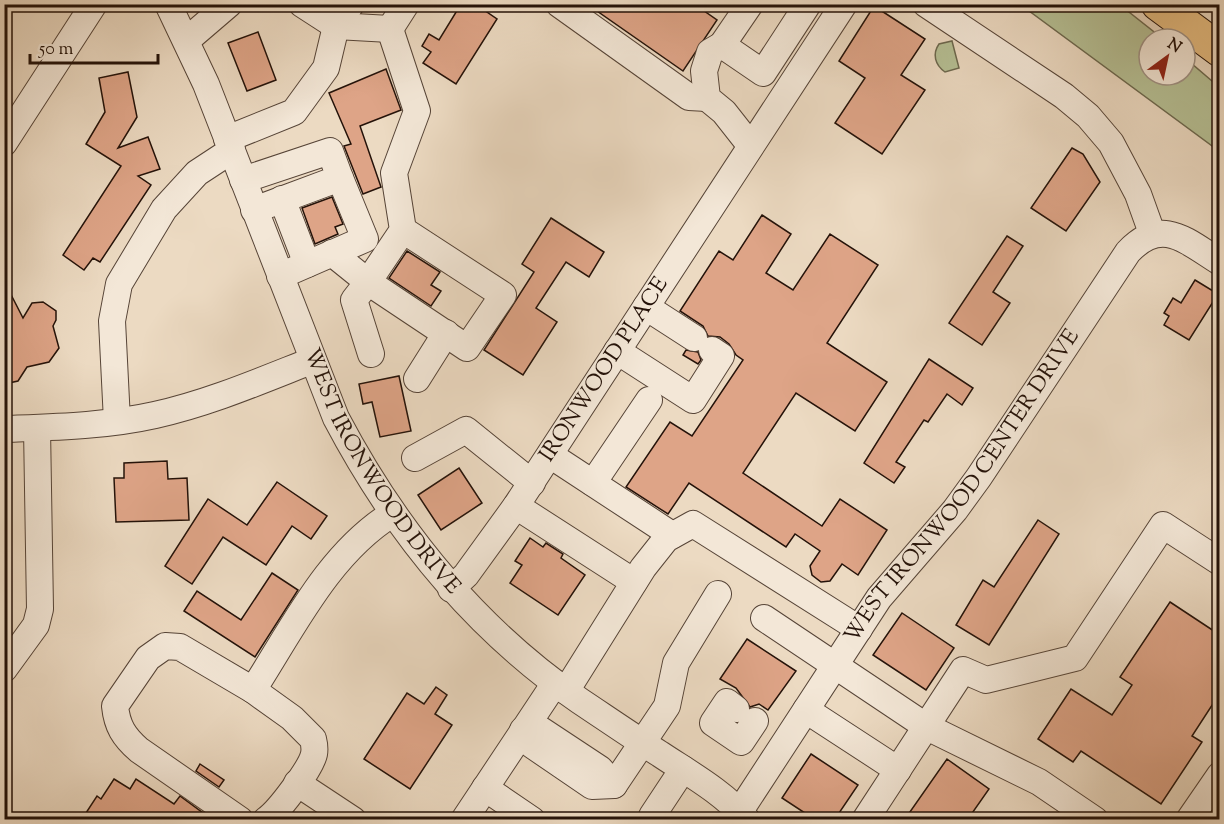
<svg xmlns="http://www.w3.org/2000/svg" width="1224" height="824" font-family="'Sorts Mill Goudy',serif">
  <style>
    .grass { fill: #b6c095; stroke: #6d694f; stroke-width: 1.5 }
    .building { fill: #dea487; stroke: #241209; stroke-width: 1.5 }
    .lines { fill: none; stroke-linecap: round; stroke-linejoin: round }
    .minor-casing { stroke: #564437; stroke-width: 28 }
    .highway-casing { stroke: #241209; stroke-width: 35 }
    .minor { stroke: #f3e7d7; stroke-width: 26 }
    .highway { stroke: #e6bd81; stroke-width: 33 }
    .labels { text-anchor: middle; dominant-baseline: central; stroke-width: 4.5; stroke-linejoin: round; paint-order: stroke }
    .street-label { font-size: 22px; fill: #241209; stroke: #f3e7d7 }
  </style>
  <rect width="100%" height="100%" fill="#ecdac2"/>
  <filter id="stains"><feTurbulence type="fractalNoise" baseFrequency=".00333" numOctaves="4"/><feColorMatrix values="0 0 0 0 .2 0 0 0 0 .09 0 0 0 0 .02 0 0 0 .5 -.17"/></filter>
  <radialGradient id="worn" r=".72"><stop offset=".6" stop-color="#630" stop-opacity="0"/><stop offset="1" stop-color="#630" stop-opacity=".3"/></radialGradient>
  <g class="grass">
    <polygon points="1021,5 1120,5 1163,39 1149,39 1149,75 1185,75 1185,58 1219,87 1219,151"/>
    <path d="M952,41L959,68L945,72C935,65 932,54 939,44Z"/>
  </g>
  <g class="building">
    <polygon points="461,4 475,4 497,19 456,84 423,63 431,52 422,46 429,34 439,40"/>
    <polygon points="587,4 694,4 717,20 683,71"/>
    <polygon points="874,6 925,39 901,75 925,90 882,154 835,123 865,78 839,61"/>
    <polygon points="258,32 276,80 247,91 228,43"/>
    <polygon points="386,69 401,110 360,126 381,187 363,194 344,146 351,144 329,93"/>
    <polygon points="128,72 137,117 118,148 148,137 160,169 138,176 151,185 100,262 93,258 84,270 63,255 121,166 86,144 105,112 99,78"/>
    <polygon points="1072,148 1083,154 1100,182 1066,231 1031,208"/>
    <polygon points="332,197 343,224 335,227 338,234 315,244 302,208"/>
    <polygon points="762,215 791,234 766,273 793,290 830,234 878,265 827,343 887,382 855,431 796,393 743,473 822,526 840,499 887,530 858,575 842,564 830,581 821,582 812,575 810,566 820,551 795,534 786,547 689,483 668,514 626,487 670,422 692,436 743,360 736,355 729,344 720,337 708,336 703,326 680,311 719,251 733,260"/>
    <polygon points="551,218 604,252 589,277 566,262 536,308 557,322 523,375 484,350 534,272 522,264"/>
    <polygon points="1007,236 1023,246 993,292 1010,303 982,345 949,323"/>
    <polygon points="407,251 440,272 431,285 441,291 431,306 389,278"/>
    <polygon points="1195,280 1218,294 1189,340 1164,325 1169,316 1164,313 1173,298 1181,303"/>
    <polygon points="4,281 23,318 32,303 43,302 56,311 56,320 53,326 59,348 49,362 27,367 18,381 4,384"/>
    <polygon points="686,350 698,352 701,360 698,364 683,355"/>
    <polygon points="929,359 973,388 962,405 947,394 928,422 924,420 896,462 905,467 894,483 864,463"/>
    <polygon points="399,376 411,431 380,437 372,402 363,404 359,384"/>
    <polygon points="167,461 168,479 187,478 189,520 116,522 114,478 124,478 124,463"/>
    <polygon points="459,468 482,503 441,530 418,495"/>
    <polygon points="277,482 327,516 311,539 292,526 266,565 223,537 192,584 165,566 208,499 247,525"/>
    <polygon points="1038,520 1059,534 989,645 956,625 983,580 994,587"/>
    <polygon points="530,538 543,547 546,543 563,554 561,558 585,575 558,615 510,583 522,565 515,561"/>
    <polygon points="272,573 298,590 255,657 184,611 197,591 241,620"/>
    <polygon points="1170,602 1220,635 1220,693 1192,736 1202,742 1161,804 1081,751 1073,762 1038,739 1071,689 1112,715 1132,685 1120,677"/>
    <polygon points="902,613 954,648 926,690 873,655"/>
    <polygon points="747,639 796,671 768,710 759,704 750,707 736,688 720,679"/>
    <polygon points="436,687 447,695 435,714 452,725 410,789 364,759 407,693 424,704"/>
    <polygon points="811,754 858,785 835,819 814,819 782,798"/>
    <polygon points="947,759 989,789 968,819 905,819"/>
    <polygon points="200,764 224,780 219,787 196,771"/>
    <polygon points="114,779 130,789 136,779 174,804 180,796 203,813 198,819 82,819 97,796 101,799"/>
  </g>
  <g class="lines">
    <g class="minor-casing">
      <g id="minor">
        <path id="s1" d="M168,4L206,84L336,418C396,532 474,628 580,701C607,719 633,737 660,754C690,774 723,792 747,820"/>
        <polyline points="559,4 689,97 707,98"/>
        <polyline points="750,4 722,45 763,73 808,4"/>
        <polyline points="926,4 1064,96 1088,116 1111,143 1138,194 1152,233"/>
        <polyline points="336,26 390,29"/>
        <polyline points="336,26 351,4"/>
        <polyline points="390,29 417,111 394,173 403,230 368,282 467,348 503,295 403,230"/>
        <polyline points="390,29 406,4"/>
        <polyline points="187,40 229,4"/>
        <polyline points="722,45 710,52 704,71 707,98 724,112 750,145"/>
        <polyline points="227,139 294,112 326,68 336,26 302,4"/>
        <polyline points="4,143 94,4"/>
        <polyline points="243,180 330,151 340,178 254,210"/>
        <polyline points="282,199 307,264"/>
        <polyline points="332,253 368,282 354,300 371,354"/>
        <polyline points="280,276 365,239 340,178"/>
        <polyline points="646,307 694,338"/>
        <polyline points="617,351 693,400 721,356 712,350"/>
        <polyline points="417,379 446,333"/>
        <polyline points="117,421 112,321 119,284 164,209 197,173 232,150"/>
        <path d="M4,429C55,427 106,426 155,415C209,403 260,381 311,361"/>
        <polyline points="550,455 672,535"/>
        <polyline points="415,458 466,430 532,483"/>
        <polyline points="593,483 649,400"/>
        <polyline points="516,506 634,582"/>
        <path id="s2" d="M451,589L466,575L516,506L844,4"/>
        <polyline points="764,618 927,727 1039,782 1095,820"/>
        <polyline points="4,669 36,625 40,609 37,428"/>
        <path d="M253,690C293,628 328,554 392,514"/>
        <polyline points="566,691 643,568 666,539 693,524 859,629"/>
        <polyline points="736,709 727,702 713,723 741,742 755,721"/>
        <polyline points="806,710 898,770"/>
        <polygon points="523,730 541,730 600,769 614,785 592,786 532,745"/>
        <polyline points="297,783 353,820"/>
        <polyline points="614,785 667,706 676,663 718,594"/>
        <polyline points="485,788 532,820"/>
        <path id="s3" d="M740,811L879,598L955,510L979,477L1128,252C1162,216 1186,241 1220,262"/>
        <path d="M240,820L139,750C124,737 117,726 115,706L148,658L165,646L180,647L253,690L292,718L313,739C314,743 315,749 314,754C311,768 279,811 266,820"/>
        <polyline points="464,820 555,683"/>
        <polyline points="658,820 652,816 683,769"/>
        <polyline points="865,820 963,670 986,680 1075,658 1163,525 1220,562"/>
        <polyline points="1189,820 1220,775"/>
      </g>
    </g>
    <g class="highway-casing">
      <polyline id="highway" points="1158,4 1220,50"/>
    </g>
    <use href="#minor" class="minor"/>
    <use href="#highway" class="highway"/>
  </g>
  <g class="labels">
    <g class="street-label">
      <text stroke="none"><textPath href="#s2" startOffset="268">IRONWOOD PLACE</textPath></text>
      <text stroke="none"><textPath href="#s1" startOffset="516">WEST IRONWOOD DRIVE</textPath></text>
      <text stroke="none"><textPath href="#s3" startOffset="394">WEST IRONWOOD CENTER DRIVE</textPath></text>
    </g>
  </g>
  <rect width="1224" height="824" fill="none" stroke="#ecdac2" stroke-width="24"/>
  <rect x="6" y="6" width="1212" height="812" fill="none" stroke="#241209" stroke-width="3"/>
  <rect x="12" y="12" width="1200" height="800" fill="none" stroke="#241209" stroke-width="1.5"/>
  <g transform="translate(1167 57) rotate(33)"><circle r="28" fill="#f3e7d7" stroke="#a09285" stroke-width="1.5"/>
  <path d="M0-4.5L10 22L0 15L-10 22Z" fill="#8f2418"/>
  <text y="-9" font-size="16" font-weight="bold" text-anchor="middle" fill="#241209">N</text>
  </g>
  <path d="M30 54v9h128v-9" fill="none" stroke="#241209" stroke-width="3"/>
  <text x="39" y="54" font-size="18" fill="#241209" stroke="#f3e7d7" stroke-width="4.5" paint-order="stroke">50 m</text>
  <rect width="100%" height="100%" filter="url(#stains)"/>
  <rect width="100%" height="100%" fill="url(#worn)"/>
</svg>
